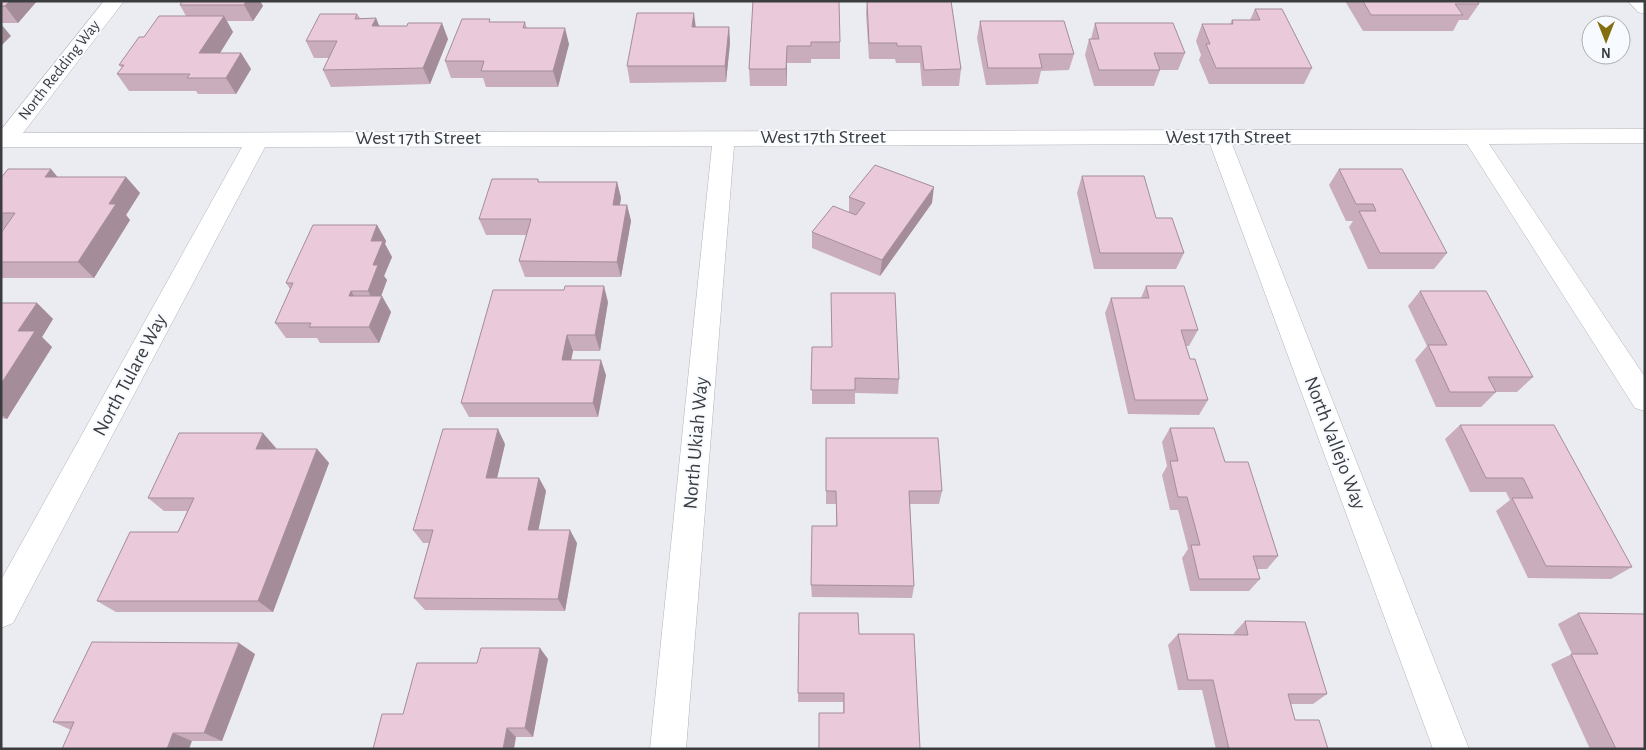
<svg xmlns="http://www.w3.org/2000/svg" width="1646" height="750" font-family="'Alegreya Sans',sans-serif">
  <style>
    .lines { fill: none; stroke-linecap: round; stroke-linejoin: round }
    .minor-casing { stroke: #b2b4b8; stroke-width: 1 }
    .major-casing { stroke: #b2b4b8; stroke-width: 1 }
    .minor { fill: #fff; fill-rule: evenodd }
    .major { fill: #fff; fill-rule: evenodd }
    .wall { fill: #c9adbc }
    .shaded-wall { fill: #a48d99 }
    .building { fill: #eac9db; stroke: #a48d99 }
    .labels { text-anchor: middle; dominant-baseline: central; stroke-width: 4; stroke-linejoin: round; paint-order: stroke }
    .far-street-label { font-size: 16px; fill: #3b3c3e; stroke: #f7fafe }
    .street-label { font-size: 20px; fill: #3b3c3e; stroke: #f7fafe }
  </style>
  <rect width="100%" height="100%" fill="#eaecf1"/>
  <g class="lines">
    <g class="minor-casing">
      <polygon id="minor" points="104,1 124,1 23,133 1645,129 1645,143 1489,144 1645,377 1645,411 1635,408 1467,144 1232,144 1469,749 1433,749 1210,144 734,146 686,749 650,749 712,146 265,147 13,623 1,628 1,580 242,147 1,147 1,130"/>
    </g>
    <g class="major-casing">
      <polygon id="major" points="1628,1 1645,1 1645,14 1638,12"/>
    </g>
    <use href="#minor" class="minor"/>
    <use href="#major" class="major"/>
  </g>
  <g class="wall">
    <polygon points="1,1 37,1 18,23 1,23"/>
    <polygon points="182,1 260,1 263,6 253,21 227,21 233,32 220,53 241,53 251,69 236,94 198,94 196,91 129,91 117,74 122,68 119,65 144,37 186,16 180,5"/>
    <polygon points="753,1 840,42 840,59 811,59 811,63 787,63 787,86 750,86 749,69"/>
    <polygon points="867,1 951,1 961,69 959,86 922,86 920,63 896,63 895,59 869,59 866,13"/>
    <polygon points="1345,1 1477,1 1479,4 1468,20 1459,20 1453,31 1363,31"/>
    <polygon points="1255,9 1312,68 1304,84 1209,84 1199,60 1201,55 1196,41 1202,24 1230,24 1232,20 1250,20"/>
    <polygon points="357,14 360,18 376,18 379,26 448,39 430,84 331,87 323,70 329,58 314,58 306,41"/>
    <polygon points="980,21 1074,54 1069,70 1041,71 1038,84 986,85 977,38"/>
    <polygon points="492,22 525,22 527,28 569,44 558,87 486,87 483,78 451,78 445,61"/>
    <polygon points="1095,23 1185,53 1178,70 1160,70 1154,86 1094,86 1085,55 1089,39 1091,39"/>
    <polygon points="696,27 729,27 730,43 726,82 630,83 627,66"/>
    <polygon points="1339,169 1447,253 1434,269 1368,269 1349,227 1353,221 1346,221 1329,185"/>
    <polygon points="1082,176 1156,218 1184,253 1176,269 1094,269 1077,193"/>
    <polygon points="58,177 126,177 140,193 126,215 130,220 94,278 1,278 1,233 4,229 1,229 1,178"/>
    <polygon points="538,179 539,182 617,182 621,198 620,205 627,205 631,221 621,277 525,277 519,261 526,235 486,235 479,219"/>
    <polygon points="849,197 932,203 880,276 812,248 812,232 849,212"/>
    <polygon points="377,225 386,241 385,244 392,257 384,276 387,280 381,296 391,312 379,343 320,343 317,338 286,338 275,323 290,289 286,283"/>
    <polygon points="1146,286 1198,330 1189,346 1186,346 1190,359 1208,400 1199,415 1128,414 1105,313 1111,298 1141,298"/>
    <polygon points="1420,291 1533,377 1517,392 1496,392 1481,407 1436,407 1415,360 1427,346 1408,306"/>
    <polygon points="608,302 600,351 573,351 571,360 606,375 598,417 469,417 461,403"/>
    <polygon points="1,303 37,303 53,319 42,337 52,347 7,419 1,418"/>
    <polygon points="812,347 899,379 898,394 855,393 855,404 812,404"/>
    <polygon points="1460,425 1632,567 1611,579 1528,578 1496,511 1510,500 1506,492 1470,492 1445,439"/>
    <polygon points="1170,428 1225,462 1278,556 1267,569 1257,569 1260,579 1249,591 1190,591 1182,558 1188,549 1178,510 1170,510 1162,475 1167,466 1162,442"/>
    <polygon points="826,438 942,491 939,504 910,504 914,586 912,598 812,597 811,585 836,526 836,504 826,504"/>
    <polygon points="505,444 497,478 539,478 546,491 538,530 577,543 565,611 425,610 414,598 429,543 423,543 413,530"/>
    <polygon points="276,448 275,449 317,449 329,463 273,612 116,612 97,601 178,532 187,511 164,511 148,498"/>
    <polygon points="1578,613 1645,749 1590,749 1551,664 1572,654 1558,624"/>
    <polygon points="1245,621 1327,694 1313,704 1291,704 1295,720 1328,749 1216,749 1202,690 1178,690 1168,645 1178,634 1234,635 1234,633"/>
    <polygon points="859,634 920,749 843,713 843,702 798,702 798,693"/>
    <polygon points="255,654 222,741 192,741 71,730 53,722"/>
    <polygon points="548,659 533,737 516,737 403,714 477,663"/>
  </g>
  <g class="shaded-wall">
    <polygon points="10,1 37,1 18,23 5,6"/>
    <polygon points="246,1 260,1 263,6 253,21 244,5"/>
    <polygon points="694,13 696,29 692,27"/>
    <polygon points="224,16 233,32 210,69 199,53"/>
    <polygon points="376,18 383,35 372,26"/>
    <polygon points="442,23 448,39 430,84 423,68"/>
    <polygon points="1,24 11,36 1,46"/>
    <polygon points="729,27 730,43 726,82 725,66"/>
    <polygon points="565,28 569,44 558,87 553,71"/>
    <polygon points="787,46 787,86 786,69"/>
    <polygon points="241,53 251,69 236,94 226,78"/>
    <polygon points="51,169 65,186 45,177"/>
    <polygon points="126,177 140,193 126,215 130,220 94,278 78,262 109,204"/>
    <polygon points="617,182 621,198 617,221 613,205"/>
    <polygon points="934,187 932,203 880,276 882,260"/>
    <polygon points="627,205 631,221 621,277 617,262"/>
    <polygon points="377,225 386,241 385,244 392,257 384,276 387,280 377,307 368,291 373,265 371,241"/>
    <polygon points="604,286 608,302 600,351 595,335"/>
    <polygon points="351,291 361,307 349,296"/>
    <polygon points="382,296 391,312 379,343 369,327"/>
    <polygon points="37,303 53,319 42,337 52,347 7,419 1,414 1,384 18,331"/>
    <polygon points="567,335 573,351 568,375 562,360"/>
    <polygon points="601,360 606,375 598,417 593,403"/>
    <polygon points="498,429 505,444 494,491 486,478"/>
    <polygon points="263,433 276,448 270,463 256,449"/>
    <polygon points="317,449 329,463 273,612 258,601"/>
    <polygon points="539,478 546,491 536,543 528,530"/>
    <polygon points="570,530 577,543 565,611 558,599"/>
    <polygon points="239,643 255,654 222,741 204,733"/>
    <polygon points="540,648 548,659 533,737 525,728"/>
    <polygon points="507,728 516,737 514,749 503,749"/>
    <polygon points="173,733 192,741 189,749 167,749"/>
  </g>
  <g class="building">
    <polygon points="1,1 10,1 5,6 1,6"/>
    <polygon points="182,1 246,1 244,5 180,5"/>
    <polygon points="753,1 839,1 840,42 811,42 811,46 787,46 786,69 749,69"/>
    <polygon points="867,1 951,1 961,69 924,70 921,46 897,46 897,43 869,43"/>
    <polygon points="1363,1 1477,1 1479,4 1455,4 1463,15 1371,15"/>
    <polygon points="1255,9 1282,9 1312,68 1216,68 1206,44 1210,44 1202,24 1233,24 1232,20 1260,20"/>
    <polygon points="637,13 694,13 692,27 729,27 725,66 627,66"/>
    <polygon points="320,14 357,14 355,19 376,18 372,26 407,26 408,23 442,23 423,68 323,70 337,41 306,41"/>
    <polygon points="159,16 224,16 199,53 241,53 226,78 187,78 190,74 117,74 124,65 119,65 139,37 144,37"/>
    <polygon points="462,19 490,19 489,22 525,22 523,28 565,28 553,71 481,71 484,61 445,61"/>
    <polygon points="980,21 1064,21 1074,54 1039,54 1042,68 988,68"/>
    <polygon points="1095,23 1173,23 1185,53 1154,53 1160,70 1099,70 1089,39 1099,39"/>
    <polygon points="875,165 934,187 882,260 812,232 833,206 856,215 865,203 849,197"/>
    <polygon points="8,169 51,169 45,177 126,177 109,204 116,204 78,262 1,262 1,233 15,213 1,213 1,178"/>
    <polygon points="1339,169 1402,169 1447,253 1380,253 1359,211 1376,211 1373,204 1356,204"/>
    <polygon points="1082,176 1144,176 1156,218 1172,218 1184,253 1100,253"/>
    <polygon points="492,179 538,179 538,182 617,182 613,205 627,205 617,262 519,261 531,219 479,219"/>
    <polygon points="313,225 377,225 371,241 383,241 373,265 378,265 368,291 351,291 349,296 382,296 369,327 309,327 311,323 275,323 293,283 286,283"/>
    <polygon points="565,286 604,286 595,335 567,335 562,360 601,360 593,403 461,403 493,290 564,290"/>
    <polygon points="1146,286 1184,286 1198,330 1181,330 1190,359 1195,359 1208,400 1135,400 1111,298 1149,298"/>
    <polygon points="1420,291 1486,291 1533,377 1488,377 1496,392 1450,392 1428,345 1447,345"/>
    <polygon points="831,293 895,293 899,379 855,378 855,390 811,390 812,347 832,347"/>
    <polygon points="1,303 37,303 18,331 35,331 1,384"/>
    <polygon points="1460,425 1554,425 1632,567 1546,566 1512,498 1533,498 1523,478 1486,478"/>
    <polygon points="1170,428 1214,428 1225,462 1248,462 1278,556 1253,556 1260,579 1199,579 1191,545 1200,545 1187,497 1178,497 1170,461 1178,461"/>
    <polygon points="443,429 498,429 486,478 539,478 528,530 570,530 558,599 414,598 433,530 413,530"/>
    <polygon points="179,433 263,433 256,449 317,449 258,601 97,601 130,532 178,532 194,498 148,498"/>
    <polygon points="826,438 938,438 942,491 909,491 914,586 811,585 812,526 837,526 836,491 826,491"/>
    <polygon points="799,613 858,613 859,634 914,634 920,749 819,749 819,713 844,713 844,693 798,693"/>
    <polygon points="1578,613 1645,614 1645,749 1616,749 1571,654 1598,654"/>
    <polygon points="1245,621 1305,622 1327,694 1288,694 1295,720 1319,720 1328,749 1229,749 1213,680 1188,680 1178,634 1248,635"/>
    <polygon points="92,642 239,643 204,733 173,733 167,749 62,749 74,722 53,722"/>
    <polygon points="481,648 540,648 525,728 507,728 503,749 373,749 382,714 403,714 417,663 477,663"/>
  </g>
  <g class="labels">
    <g class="far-street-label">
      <text transform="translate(59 70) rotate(-52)">North Redding Way</text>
    </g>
    <g class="street-label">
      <text x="823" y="137">West 17th Street</text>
      <text x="1228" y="137">West 17th Street</text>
      <text x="418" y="138">West 17th Street</text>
      <text transform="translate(130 375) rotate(-62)">North Tulare Way</text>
      <text transform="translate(696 443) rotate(-85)">North Ukiah Way</text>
      <text transform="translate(1335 443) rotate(69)">North Vallejo Way</text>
    </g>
  </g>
  <rect width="1646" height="750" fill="none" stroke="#3b3c3e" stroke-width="5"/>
  <g transform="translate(1606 40) rotate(180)"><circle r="24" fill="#f7fafe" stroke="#acaeb1"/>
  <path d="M0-4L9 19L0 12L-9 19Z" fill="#836f0e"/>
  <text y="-8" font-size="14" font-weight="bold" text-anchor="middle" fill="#3b3c3e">N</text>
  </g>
</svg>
